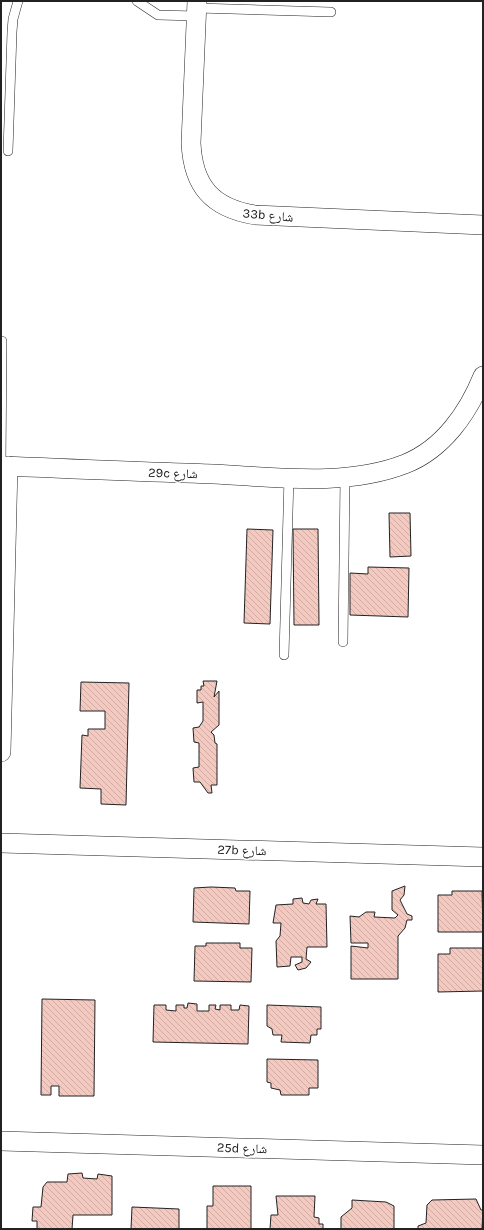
<svg xmlns="http://www.w3.org/2000/svg" width="484" height="1230" font-family="Karla,'Noto Naskh Arabic',sans-serif">
  <style>
    .building { fill: url(#building-back-hatch); stroke: #222 }
    .lines { fill: none; stroke-linecap: round; stroke-linejoin: round }
    .lane-casing { stroke: #222; stroke-width: 10 }
    .street-casing { stroke: #222; stroke-width: 20 }
    .lane { stroke: #fff; stroke-width: 9 }
    .street { stroke: #fff; stroke-width: 19 }
    .labels { text-anchor: middle; dominant-baseline: central; stroke-width: 3; stroke-linejoin: round; paint-order: stroke }
    .street-label { font-size: 13px; fill: #222; stroke: #fff }
  </style>
  <defs>
    <pattern id="building-back-hatch" width="6" height="6" patternUnits="userSpaceOnUse"><rect width="6" height="6" fill="#f3c9c0"/><path d="M-1 5l2 2M0 0l6 6M5-1l2 2" fill="none" stroke="#d0aca5"/></pattern>
  </defs>
  <rect width="100%" height="100%" fill="#fff"/>
  <g class="building">
    <polygon points="389,513 410,513 411,556 390,557"/>
    <polygon points="247,529 273,530 270,624 244,623"/>
    <polygon points="293,529 318,529 319,625 294,625"/>
    <polygon points="368,567 409,568 408,617 350,615 350,573 368,574"/>
    <polygon points="203,681 217,681 214,697 219,691 219,725 211,732 214,735 215,743 217,744 217,785 211,785 212,793 208,793 200,782 194,782 193,768 199,767 199,743 194,742 193,728 199,727 203,721 203,702 197,703 197,690 201,690 201,686 204,686"/>
    <polygon points="81,682 129,683 126,805 101,804 101,789 80,788 82,735 88,736 88,729 105,729 105,711 80,711"/>
    <polygon points="405,886 404,895 400,900 407,914 412,916 412,920 407,920 405,928 398,936 398,979 351,979 351,946 368,948 368,943 351,943 350,916 359,917 366,912 375,912 374,917 395,918 398,915 392,910 392,891"/>
    <polygon points="211,887 235,888 236,891 250,891 249,924 193,922 194,888"/>
    <polygon points="452,891 482,891 483,932 438,932 438,895 452,895"/>
    <polygon points="302,898 303,903 309,904 311,900 318,899 316,904 326,904 327,947 307,947 306,959 311,962 306,968 298,970 295,965 302,962 302,957 291,957 290,966 277,967 276,941 280,936 281,923 273,923 276,905 293,904 293,899"/>
    <polygon points="206,943 240,943 240,948 252,948 251,982 194,981 195,946 206,946"/>
    <polygon points="450,948 483,948 483,991 438,992 438,954 450,954"/>
    <polygon points="42,999 95,1000 94,1096 59,1096 59,1086 51,1086 51,1095 41,1095"/>
    <polygon points="188,1003 197,1004 197,1011 209,1011 209,1005 216,1005 215,1009 220,1010 220,1005 231,1005 231,1010 239,1010 240,1005 249,1006 248,1044 153,1042 154,1005 166,1005 166,1010 176,1011 176,1005 184,1005 184,1008 187,1008"/>
    <polygon points="267,1005 321,1007 321,1029 317,1029 317,1035 311,1035 310,1043 281,1042 282,1035 273,1035 272,1029 267,1026"/>
    <polygon points="267,1059 318,1060 318,1088 309,1088 309,1095 281,1095 280,1090 271,1088 271,1083 267,1082"/>
    <polygon points="82,1173 83,1178 97,1179 98,1174 112,1176 112,1215 73,1215 72,1229 37,1229 37,1221 32,1221 33,1207 41,1207 43,1187 47,1182 67,1182 68,1174"/>
    <polygon points="213,1186 251,1186 251,1229 207,1229 207,1206 213,1206"/>
    <polygon points="276,1196 315,1196 314,1217 319,1218 319,1224 323,1224 323,1229 270,1229 271,1215 278,1215"/>
    <polygon points="476,1199 481,1210 483,1210 482,1229 418,1229 418,1226 426,1223 427,1205 432,1200"/>
    <polygon points="352,1200 386,1202 394,1206 394,1229 341,1229 341,1217 352,1208"/>
    <polygon points="132,1207 179,1209 179,1229 131,1229"/>
  </g>
  <g class="lines">
    <g class="lane-casing">
      <g id="lane">
        <polyline points="137,1 158,15 196,16"/>
        <polyline points="197,8 331,12"/>
        <polyline points="8,151 12,32 13,19 18,1"/>
        <polyline points="1,466 2,341"/>
        <polyline points="343,642 345,478"/>
        <polyline points="284,655 289,477"/>
      </g>
    </g>
    <g class="street-casing">
      <g id="street">
        <path d="M197,1L191,143C193,186 212,208 255,215L483,225"/>
        <path d="M1,466C72,469 142,472 213,474C275,477 346,487 405,464C443,449 468,413 483,376"/>
        <polyline points="1,752 8,466"/>
        <polyline points="1,843 483,857"/>
        <polyline points="1,1141 483,1155"/>
      </g>
    </g>
    <use href="#lane" class="lane"/>
    <use href="#street" class="street"/>
  </g>
  <g class="labels">
    <g class="street-label">
      <text transform="translate(268 215) rotate(5)">33b شارع</text>
      <text transform="translate(173 473) rotate(2)">29c شارع</text>
      <text transform="translate(242 850) rotate(2)">27b شارع</text>
      <text transform="translate(242 1148) rotate(2)">25d شارع</text>
    </g>
  </g>
  <rect width="484" height="1230" fill="none" stroke="#222222" stroke-width="4"/>
</svg>
